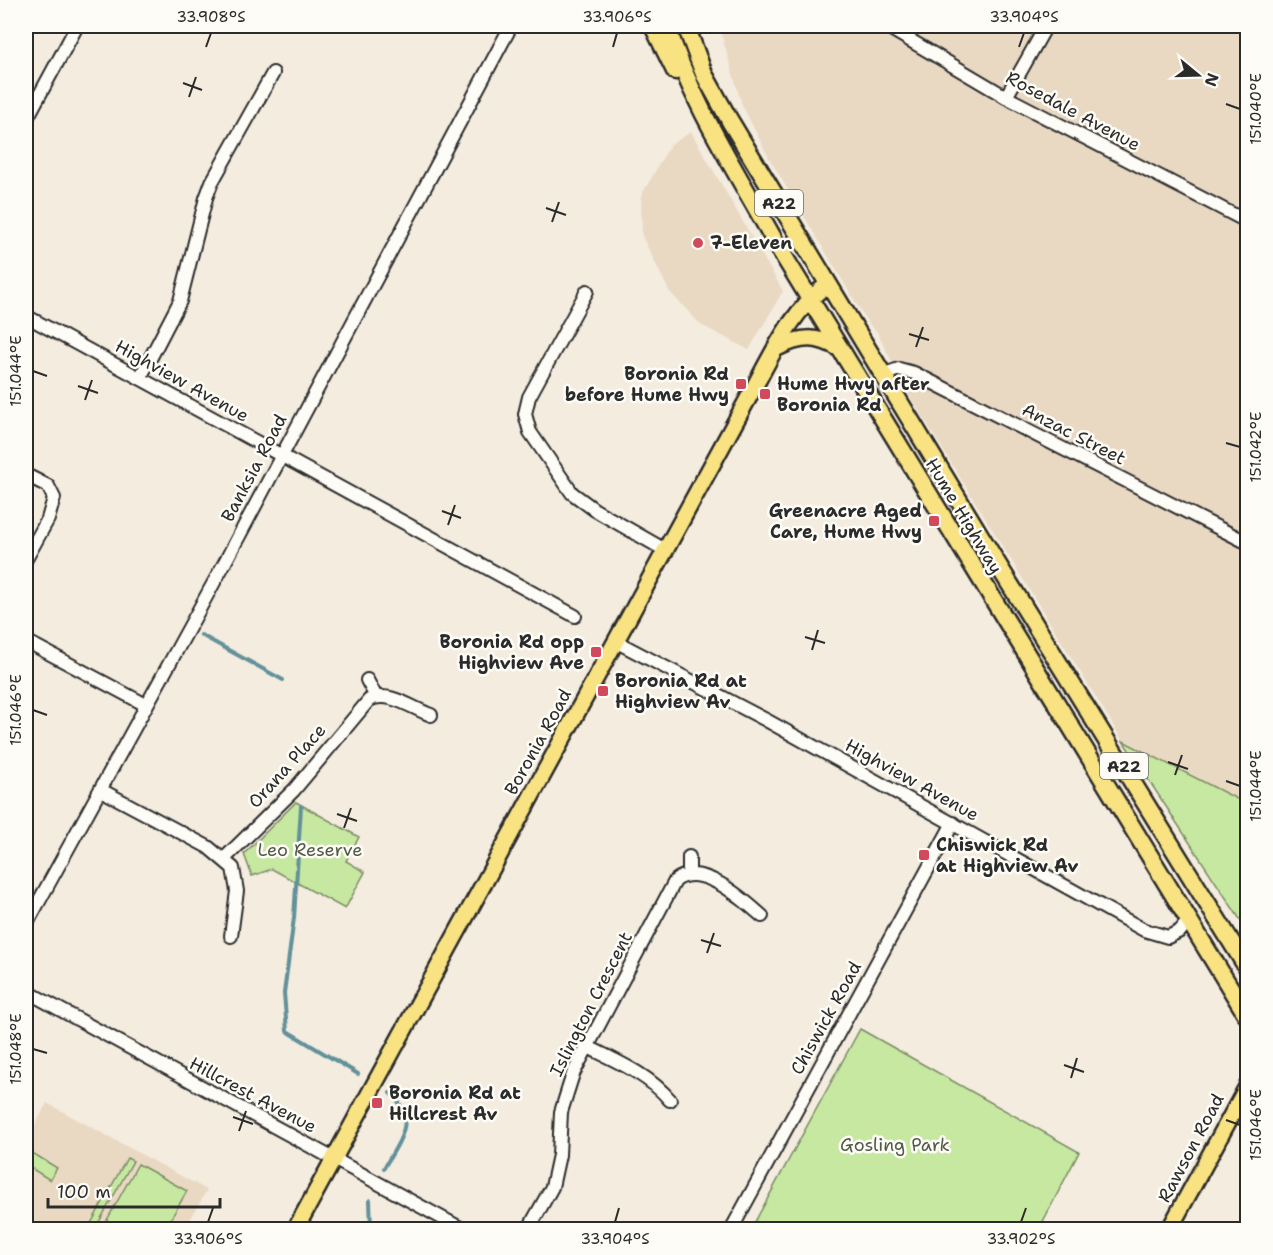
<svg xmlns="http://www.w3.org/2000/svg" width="1273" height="1255" font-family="'Shantell Sans',sans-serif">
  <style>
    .built { fill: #e9d9c3 }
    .green { fill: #c7e8a1; stroke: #798a66; stroke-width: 1.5 }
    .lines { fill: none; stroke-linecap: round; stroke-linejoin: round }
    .stream { stroke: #62919a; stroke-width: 4 }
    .minor-casing { stroke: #2b2b2b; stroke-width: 16 }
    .major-casing { stroke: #2b2b2b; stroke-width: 20 }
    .highway-casing { stroke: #2b2b2b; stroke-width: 21 }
    .minor { stroke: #fdfcf7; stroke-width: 12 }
    .major { stroke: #f8e281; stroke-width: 15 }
    .highway { stroke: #f8e281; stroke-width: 16 }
    .ticks { fill: none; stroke: #2b2b2b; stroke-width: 2 }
    .poi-dot { fill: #d1495b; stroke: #fdfcf7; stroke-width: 2 }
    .labels { text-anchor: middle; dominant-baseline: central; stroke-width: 5; stroke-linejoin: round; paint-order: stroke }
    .shield { fill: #fdfcf7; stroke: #6a6a68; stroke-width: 1.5 }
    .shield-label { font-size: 16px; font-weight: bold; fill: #2b2b2b }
    .street-label { font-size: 18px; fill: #2b2b2b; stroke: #fdfcf7 }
    .poi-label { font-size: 18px; font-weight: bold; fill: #2b2b2b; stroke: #fdfcf7; text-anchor: start }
    .park-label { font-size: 18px; fill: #525a48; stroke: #fdfcf7 }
    .neatline { fill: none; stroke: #2b2b2b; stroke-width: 2 }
    .ticks-label { font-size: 15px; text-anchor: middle; fill: #2b2b2b }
  </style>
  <rect width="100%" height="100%" fill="#f4ecdf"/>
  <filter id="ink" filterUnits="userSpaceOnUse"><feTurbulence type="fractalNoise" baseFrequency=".0167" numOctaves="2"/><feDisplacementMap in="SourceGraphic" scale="12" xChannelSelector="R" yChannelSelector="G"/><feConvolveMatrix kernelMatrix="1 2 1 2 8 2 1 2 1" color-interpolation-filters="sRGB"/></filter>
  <g filter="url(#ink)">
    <g class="built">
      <polygon points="719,26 1247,26 1247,804 1123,741 909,395 877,332 868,323 769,158 742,105"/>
      <polygon points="691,132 783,291 749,350 701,325 669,291 642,236 641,196 670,145"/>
      <polygon points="47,1103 207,1190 185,1229 26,1230 26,1142"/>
    </g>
    <g class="green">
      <polygon points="1123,741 1247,804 1247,930"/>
      <polygon points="296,802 359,837 346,861 365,872 345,909 272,869 252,876 244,854"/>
      <polygon points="860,1029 1079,1152 1039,1229 751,1229"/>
      <polygon points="26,1149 57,1168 50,1180 26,1165"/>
      <polygon points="127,1158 133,1161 95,1229 88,1229"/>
      <polygon points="138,1164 187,1191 165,1229 102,1229"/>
    </g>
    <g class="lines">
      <g class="stream">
        <polyline points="201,635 283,680"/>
        <polyline points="301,806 294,918 284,993 287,1031 358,1074"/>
        <path d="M384,1168C399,1141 419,1118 390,1093"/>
        <polyline points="370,1200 371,1230"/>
      </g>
      <g class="minor-casing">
        <g id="minor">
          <polyline points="886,26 1006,97 1248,222"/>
          <polyline points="1246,26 1248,26"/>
          <polyline points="1006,97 1046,26"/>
          <polyline points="26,120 77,26"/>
          <polyline points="587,291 529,397 525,414 530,432 572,493 595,510 665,550"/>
          <polyline points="26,316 575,616"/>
          <polyline points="882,375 899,369 914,373 1248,543"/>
          <polyline points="140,378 180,301 206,198 212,182 273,73"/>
          <polyline points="26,475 48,486 54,498 48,519 26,559"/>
          <polyline points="26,641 146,705"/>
          <polyline points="615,641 766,720 1144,930 1168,937 1180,931 1189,920"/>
          <polyline points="367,680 376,697"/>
          <polyline points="101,790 208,847 233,868 237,891 231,936"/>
          <path d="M224,859L294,790L369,700C389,690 411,708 431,715"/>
          <polyline points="689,873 689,857"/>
          <polyline points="26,925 224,564 511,26"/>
          <polyline points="26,991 464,1230"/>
          <path d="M586,1046C616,1061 648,1074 670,1100"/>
          <path d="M528,1230L552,1187L559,1155L561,1112L573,1074L675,881C700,860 743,899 762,916"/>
          <polyline points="731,1230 953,823"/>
        </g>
      </g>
      <g class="major-casing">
        <g id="major">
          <path d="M777,348C801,336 817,335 840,349"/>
          <path d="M295,1230L745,404C769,362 788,313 828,284"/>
          <polyline points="1169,1230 1248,1085"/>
        </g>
      </g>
      <g class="highway-casing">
        <g id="highway">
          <polyline points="653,26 675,71"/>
          <path d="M667,26C691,103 738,174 777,245L1248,1017"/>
          <polyline points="686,26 704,74 730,121 998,565 1248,969"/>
        </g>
      </g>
      <use href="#minor" class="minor"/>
      <use href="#major" class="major"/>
      <use href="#highway" class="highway"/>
    </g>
  </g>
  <path class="ticks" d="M206,47L211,33M613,47L617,33M1019,47L1024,33M183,83L202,90M189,97L196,77M1226,104L1240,109M546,208L566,215M552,222L559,202M909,334L929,340M916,347L923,327M33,371L47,376M78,386L98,393M85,400L92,380M1226,443L1240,447M442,511L461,518M448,525L455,505M805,637L825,643M812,650L818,630M33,710L47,715M1168,762L1188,769M1175,775L1182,755M1226,781L1240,786M337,814L357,821M344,828L351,808M701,940L721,946M707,953L714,933M33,1049L47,1053M1064,1065L1084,1072M1071,1078L1077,1058M233,1117L253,1124M1226,1120L1240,1125M239,1131L246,1111M208,1222L213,1208M615,1222L619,1208M1021,1222L1026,1208"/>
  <g class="poi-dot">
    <circle cx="698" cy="243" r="6"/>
    <rect x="735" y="378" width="12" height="12" rx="3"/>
    <rect x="759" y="388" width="12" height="12" rx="3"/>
    <rect x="928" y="515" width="12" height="12" rx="3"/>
    <rect x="590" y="646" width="12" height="12" rx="3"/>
    <rect x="597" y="685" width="12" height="12" rx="3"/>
    <rect x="918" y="849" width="12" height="12" rx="3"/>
    <rect x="371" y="1097" width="12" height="12" rx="3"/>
  </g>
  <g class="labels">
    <g class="shield">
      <rect x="755" y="190" width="48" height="26" rx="4.5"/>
      <rect x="1100" y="753" width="48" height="26" rx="4.5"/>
    </g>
    <g class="shield-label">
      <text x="779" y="203">A22</text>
      <text x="1124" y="766">A22</text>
    </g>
    <g class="street-label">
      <text transform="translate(1073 111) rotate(28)">Rosedale Avenue</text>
      <text transform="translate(182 381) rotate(29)">Highview Avenue</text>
      <text transform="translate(1074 434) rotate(27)">Anzac Street</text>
      <text transform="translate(254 468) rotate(-62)">Banksia Road</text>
      <text transform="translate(964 516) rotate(59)">Hume Highway</text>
      <text transform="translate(538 742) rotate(-61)">Boronia Road</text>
      <text transform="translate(287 766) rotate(-48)">Orana Place</text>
      <text transform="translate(912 780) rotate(29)">Highview Avenue</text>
      <text transform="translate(591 1004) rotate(-63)">Islington Crescent</text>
      <text transform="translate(826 1018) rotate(-61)">Chiswick Road</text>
      <text transform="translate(253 1095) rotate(28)">Hillcrest Avenue</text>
      <text transform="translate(1191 1148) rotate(-62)">Rawson Road</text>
    </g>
    <g class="poi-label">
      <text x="710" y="243">7-Eleven</text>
      <text x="729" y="374" text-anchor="end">Boronia Rd<tspan x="729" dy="21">before Hume Hwy</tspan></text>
      <text x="777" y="384">Hume Hwy after<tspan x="777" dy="21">Boronia Rd</tspan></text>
      <text x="922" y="511" text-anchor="end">Greenacre Aged<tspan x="922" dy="21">Care, Hume Hwy</tspan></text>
      <text x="584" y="642" text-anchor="end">Boronia Rd opp<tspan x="584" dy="21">Highview Ave</tspan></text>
      <text x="615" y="681">Boronia Rd at<tspan x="615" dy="21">Highview Av</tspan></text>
      <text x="936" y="845">Chiswick Rd<tspan x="936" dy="21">at Highview Av</tspan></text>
      <text x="389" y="1093">Boronia Rd at<tspan x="389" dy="21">Hillcrest Av</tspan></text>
    </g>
    <g class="park-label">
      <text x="310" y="850">Leo Reserve</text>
      <text x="895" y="1145">Gosling Park</text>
    </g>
  </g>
  <rect width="1273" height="1255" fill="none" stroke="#fdfcf7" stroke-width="66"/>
  <g transform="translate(1198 75) rotate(109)" stroke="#fdfcf7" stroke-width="4.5" paint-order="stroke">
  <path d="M0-4.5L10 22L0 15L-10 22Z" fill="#2b2b2b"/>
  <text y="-9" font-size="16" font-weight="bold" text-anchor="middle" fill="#2b2b2b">N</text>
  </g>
  <path d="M48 1198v9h172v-9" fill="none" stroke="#2b2b2b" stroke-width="3"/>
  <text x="57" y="1198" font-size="18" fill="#2b2b2b" stroke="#fdfcf7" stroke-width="4.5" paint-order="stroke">100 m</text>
  <rect x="33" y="33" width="1207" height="1189" class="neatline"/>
  <g class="ticks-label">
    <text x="211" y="22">33.908°S</text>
    <text x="617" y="22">33.906°S</text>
    <text x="1024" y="22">33.904°S</text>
    <text transform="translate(1256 109) rotate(-90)" y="5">151.040°E</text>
    <text transform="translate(16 371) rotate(-90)" y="5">151.044°E</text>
    <text transform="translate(1256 447) rotate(-90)" y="5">151.042°E</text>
    <text transform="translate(16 710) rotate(-90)" y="5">151.046°E</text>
    <text transform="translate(1256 786) rotate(-90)" y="5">151.044°E</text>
    <text transform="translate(16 1049) rotate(-90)" y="5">151.048°E</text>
    <text transform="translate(1256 1125) rotate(-90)" y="5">151.046°E</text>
    <text x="208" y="1244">33.906°S</text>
    <text x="615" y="1244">33.904°S</text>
    <text x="1021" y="1244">33.902°S</text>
  </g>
</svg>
